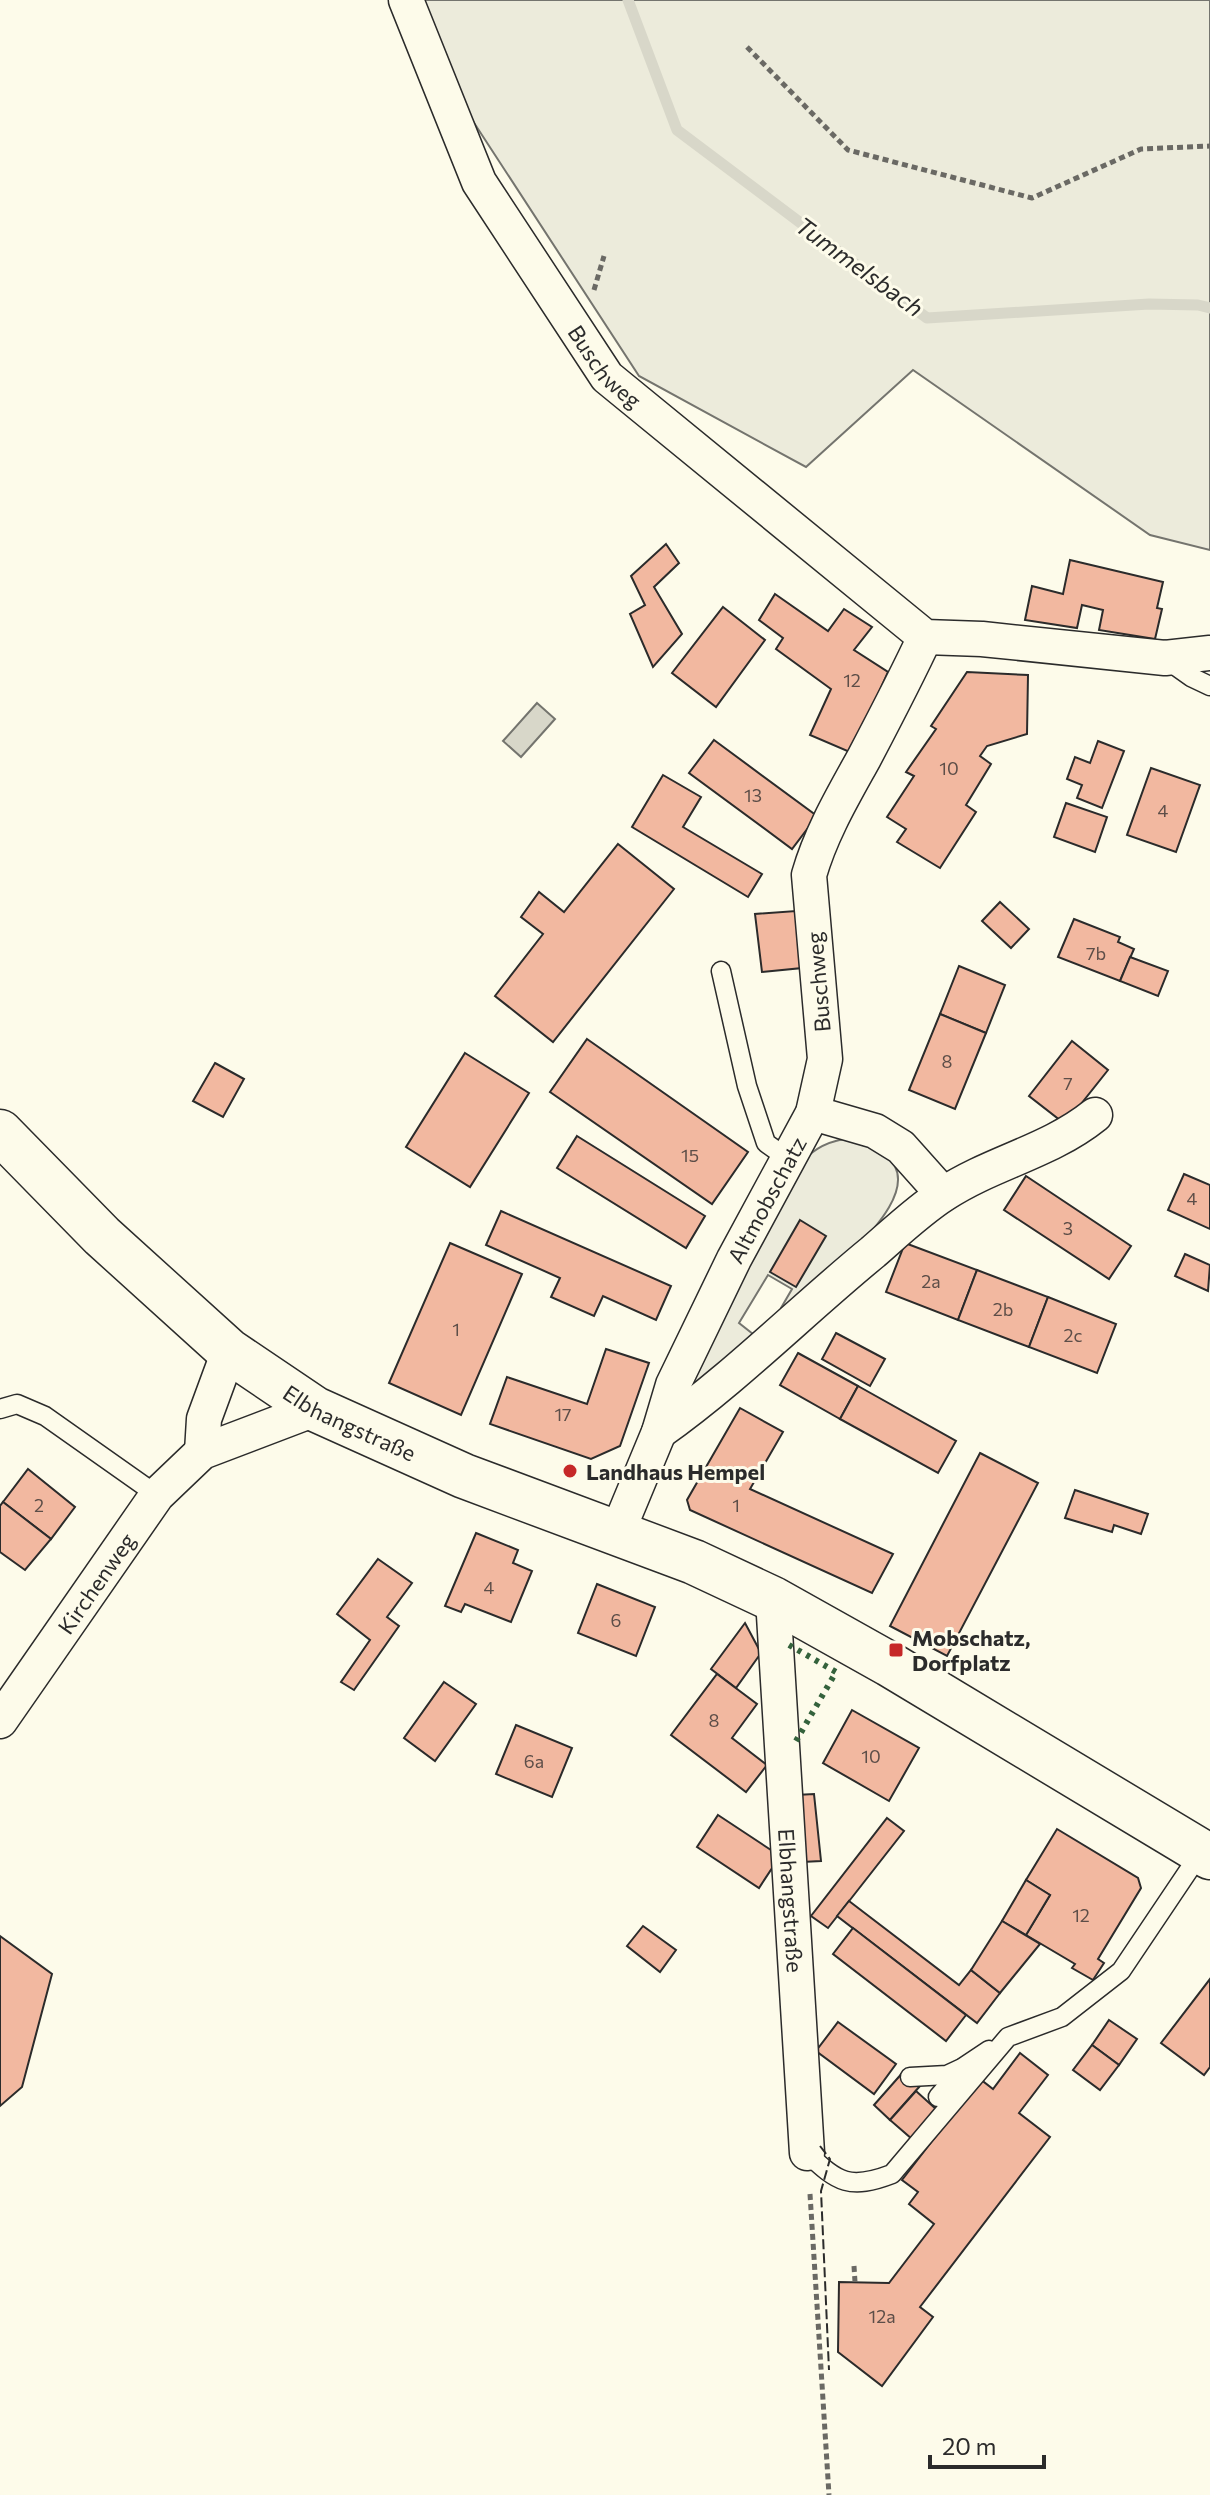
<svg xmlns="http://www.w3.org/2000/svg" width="1210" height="2495" font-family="Commissioner,sans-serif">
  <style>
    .green { fill: #ecebdb; stroke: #74746e; stroke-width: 2 }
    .water { fill: #d8d7c9; stroke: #74746e; stroke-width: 2 }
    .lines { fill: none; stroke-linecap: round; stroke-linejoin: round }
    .stream { stroke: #d8d7c9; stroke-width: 11 }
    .building { fill: #f2b8a0; stroke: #2b2b2b; stroke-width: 2 }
    .lane-casing { stroke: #2b2b2b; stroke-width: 21 }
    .street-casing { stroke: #2b2b2b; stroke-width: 37 }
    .secondary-casing { stroke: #2b2b2b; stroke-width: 47 }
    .path { stroke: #6a6964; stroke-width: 5; stroke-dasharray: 6 4; stroke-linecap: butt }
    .lane { stroke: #fdfbea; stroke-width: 18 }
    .street { stroke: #fdfbea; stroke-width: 34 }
    .secondary { stroke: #fdfbea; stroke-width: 44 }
    .hedge { stroke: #34623c; stroke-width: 6; stroke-dasharray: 4 6; stroke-linecap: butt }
    .fence { stroke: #2b2b2b; stroke-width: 2; stroke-dasharray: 10 4; stroke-linecap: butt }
    .poi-dot { fill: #c62828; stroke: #fdfbea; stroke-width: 3 }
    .labels { text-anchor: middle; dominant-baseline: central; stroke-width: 6; stroke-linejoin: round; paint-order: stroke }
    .number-label { font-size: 18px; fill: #5d4e48 }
    .street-label { font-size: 22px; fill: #2b2b2b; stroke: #fdfbea }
    .poi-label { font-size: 22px; font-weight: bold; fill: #2b2b2b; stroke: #fdfbea; text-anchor: start }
    .water-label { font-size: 24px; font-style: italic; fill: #2b2b2b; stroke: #fdfbea }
  </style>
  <rect width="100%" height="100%" fill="#fdfbea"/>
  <g class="green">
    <polygon points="394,0 1210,0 1210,550 1150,535 913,370 806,467 639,376"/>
    <path d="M844,1139C977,1165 828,1272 785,1311L781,1308L792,1289L768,1275L739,1323L758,1338L690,1392L697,1370L796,1167C811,1152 822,1143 844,1139Z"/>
  </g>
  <polygon class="water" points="537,703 555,719 521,757 503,741"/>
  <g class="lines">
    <polyline class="stream" points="628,0 677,130 927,318 1149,304 1198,305 1210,308"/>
  </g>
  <g class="building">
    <polygon points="666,544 679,563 654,587 682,634 653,667 630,614 645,605 631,576"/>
    <polygon points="1070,560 1163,582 1157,608 1162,609 1155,639 1099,630 1103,610 1082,605 1077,628 1025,620 1032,586 1063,594"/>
    <polygon points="775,594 828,631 844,609 872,627 854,650 888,672 852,753 810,735 831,689 776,649 783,638 759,620"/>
    <polygon points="723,607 765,640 716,707 672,673"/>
    <polygon points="967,672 1028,675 1027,734 987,746 980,756 991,764 966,805 976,812 940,868 897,842 906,829 887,817 914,776 906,772 936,729 931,726"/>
    <polygon points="714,740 817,816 792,849 689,773"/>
    <polygon points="1098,741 1124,751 1102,808 1077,798 1082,785 1067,779 1075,757 1090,763"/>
    <polygon points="1151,768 1200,785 1176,852 1127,835"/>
    <polygon points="663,775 701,797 683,827 762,874 748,897 632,827"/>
    <polygon points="1066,803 1107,817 1095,852 1054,837"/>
    <polygon points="618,844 674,889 553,1042 495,996 543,934 521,917 539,892 564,912"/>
    <polygon points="1000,902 1029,929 1011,948 982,921"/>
    <polygon points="796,911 802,968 762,972 755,914"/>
    <polygon points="1074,919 1120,937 1118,942 1134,949 1120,981 1058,957"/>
    <polygon points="1130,957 1168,971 1158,996 1120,981"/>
    <polygon points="959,966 1005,985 986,1033 940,1014"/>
    <polygon points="940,1014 986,1033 955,1109 909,1090"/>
    <polygon points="587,1039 748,1152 712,1204 550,1092"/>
    <polygon points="1072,1041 1108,1070 1065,1124 1029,1096"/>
    <polygon points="465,1053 529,1093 470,1187 406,1147"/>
    <polygon points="215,1063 244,1079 223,1117 193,1101"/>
    <polygon points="577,1136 705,1216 686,1248 557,1168"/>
    <polygon points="1184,1174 1210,1185 1210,1229 1168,1210"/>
    <polygon points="1026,1176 1131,1246 1109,1279 1004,1210"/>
    <polygon points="501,1211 671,1286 656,1320 603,1296 594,1316 551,1297 560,1278 486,1245"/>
    <polygon points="800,1220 826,1236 796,1287 770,1272"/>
    <polygon points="450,1243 522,1274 461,1415 389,1383"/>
    <polygon points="905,1243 977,1270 958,1320 886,1292"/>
    <polygon points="1185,1254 1210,1265 1208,1291 1175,1276"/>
    <polygon points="977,1270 1048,1297 1029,1347 958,1320"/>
    <polygon points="1048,1297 1116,1324 1097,1373 1029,1347"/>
    <polygon points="836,1333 885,1359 870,1386 822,1359"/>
    <polygon points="606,1349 649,1363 620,1446 591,1459 490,1424 507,1377 587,1404"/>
    <polygon points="798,1353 858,1386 840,1419 780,1385"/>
    <polygon points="858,1386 956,1441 938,1473 840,1419"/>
    <polygon points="740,1408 783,1432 750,1489 893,1554 872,1593 690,1510 687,1500"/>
    <polygon points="980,1453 1038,1483 947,1656 890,1626"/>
    <polygon points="28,1469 75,1507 51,1539 3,1502"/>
    <polygon points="1075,1490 1148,1514 1141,1534 1114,1525 1112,1532 1065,1518"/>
    <polygon points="3,1502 51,1539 25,1570 0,1552 0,1506"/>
    <polygon points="476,1533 518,1550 513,1563 532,1571 511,1622 465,1604 461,1612 445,1606"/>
    <polygon points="378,1559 412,1583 387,1617 399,1626 354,1690 341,1682 370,1640 337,1614"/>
    <polygon points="597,1584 655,1607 636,1656 578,1633"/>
    <polygon points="745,1623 761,1653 736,1688 711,1669"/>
    <polygon points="717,1674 757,1704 732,1738 767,1765 746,1792 671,1735"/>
    <polygon points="444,1682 476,1704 435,1761 404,1738"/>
    <polygon points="852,1710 919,1748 889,1801 823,1763"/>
    <polygon points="516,1725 572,1748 552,1797 496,1774"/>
    <polygon points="814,1794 821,1861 802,1862 796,1795"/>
    <polygon points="718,1815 780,1856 759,1888 697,1847"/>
    <polygon points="887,1818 904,1831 828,1928 811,1916"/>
    <polygon points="1057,1829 1138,1878 1141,1888 1098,1959 1104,1963 1093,1980 1072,1968 1075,1964 1026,1935 1050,1895 1026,1880"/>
    <polygon points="1026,1880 1050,1895 1026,1935 1002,1921"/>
    <polygon points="849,1901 959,1985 971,1970 1000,1993 977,2023 837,1916"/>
    <polygon points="1002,1921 1040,1944 1000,1993 971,1970"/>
    <polygon points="643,1926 676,1950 660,1972 627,1946"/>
    <polygon points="853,1928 966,2015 946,2041 833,1954"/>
    <polygon points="0,1936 52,1974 22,2087 0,2106"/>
    <polygon points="1210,1979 1210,2067 1204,2075 1161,2043"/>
    <polygon points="1109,2020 1137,2039 1119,2065 1092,2045"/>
    <polygon points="838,2022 896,2064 874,2094 816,2051"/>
    <polygon points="1092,2045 1119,2065 1100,2090 1073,2070"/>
    <polygon points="1020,2053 1048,2075 1019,2113 1050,2137 920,2307 933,2317 882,2386 838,2352 839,2282 889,2283 934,2224 909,2204 918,2192 902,2180 980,2079 993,2089"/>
    <polygon points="904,2071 920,2086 890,2120 874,2105"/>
    <polygon points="916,2091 937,2110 912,2139 890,2120"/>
  </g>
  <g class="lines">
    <g class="lane-casing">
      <g id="lane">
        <polyline points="1167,660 1191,677 1210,686"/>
        <polyline points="721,971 747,1086 766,1143 787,1158"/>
        <polyline points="0,1409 17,1404 45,1416 157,1495"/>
        <polyline points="910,2077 947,2075 962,2068"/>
        <polyline points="938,2097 965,2066 989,2050"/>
        <path d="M807,2153C838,2183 850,2190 892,2174L1008,2037L1062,2017L1121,1971L1201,1852"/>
      </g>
    </g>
    <g class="street-casing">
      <g id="street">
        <path id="s1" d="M406,0L479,182L607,377L925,637L982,639L1165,658L1210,653"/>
        <polyline points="813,1113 875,1131 901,1147 943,1194"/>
        <path d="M659,1432C735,1378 801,1311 873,1252C896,1232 919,1210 944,1194C993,1162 1049,1152 1095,1115"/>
        <polyline points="202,1452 204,1419 229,1351"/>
        <path id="s2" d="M617,1533L659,1432L673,1385L734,1259L813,1113L825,1059L809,875C821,833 843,796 864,758C885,718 906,678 925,637"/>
        <path id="s3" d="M773,1599L807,2153"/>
        <path id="s4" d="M0,1721L157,1495L202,1452L315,1409"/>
      </g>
    </g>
    <g class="secondary-casing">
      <g id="secondary">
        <path id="s5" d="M0,1132L102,1236L229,1351L315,1409L464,1476L694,1562L773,1599L889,1664L1210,1857"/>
      </g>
    </g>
    <g class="path">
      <polyline points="747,47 848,150 1032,198 1141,149 1210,146"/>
      <polyline points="594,290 604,256"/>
      <polyline points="810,2194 829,2495"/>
      <polyline points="854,2266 855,2282"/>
    </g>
    <use href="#lane" class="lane"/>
    <use href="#street" class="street"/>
    <use href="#secondary" class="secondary"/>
    <polyline class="hedge" points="789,1645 836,1672 796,1741"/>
    <polyline class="fence" points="820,2146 830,2159 821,2191 829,2370"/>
  </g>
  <g class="poi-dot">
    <circle cx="570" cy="1471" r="8"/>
    <rect x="888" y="1642" width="16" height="16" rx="4"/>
  </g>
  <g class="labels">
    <g class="number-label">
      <text x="852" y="680">12</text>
      <text x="949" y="768">10</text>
      <text x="753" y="795">13</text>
      <text x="1163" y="810">4</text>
      <text x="1096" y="953">7b</text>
      <text x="947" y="1061">8</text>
      <text x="1068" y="1083">7</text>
      <text x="690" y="1155">15</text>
      <text x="1192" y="1198">4</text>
      <text x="1068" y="1228">3</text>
      <text x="931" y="1281">2a</text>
      <text x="1003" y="1309">2b</text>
      <text x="456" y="1329">1</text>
      <text x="1073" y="1335">2c</text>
      <text x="563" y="1414">17</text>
      <text x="39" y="1505">2</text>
      <text x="736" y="1505">1</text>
      <text x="489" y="1587">4</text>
      <text x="616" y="1620">6</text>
      <text x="714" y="1720">8</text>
      <text x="871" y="1756">10</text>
      <text x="534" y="1761">6a</text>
      <text x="1081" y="1915">12</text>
      <text x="882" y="2316">12a</text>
    </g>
    <g class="street-label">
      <text stroke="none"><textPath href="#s1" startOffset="420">Buschweg</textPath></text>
      <text transform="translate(818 982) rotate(-95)">Buschweg</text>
      <text stroke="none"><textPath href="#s2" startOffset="366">Altmobschatz</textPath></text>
      <text stroke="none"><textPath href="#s5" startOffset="458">Elbhangstraße</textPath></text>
      <text stroke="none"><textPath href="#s4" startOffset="168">Kirchenweg</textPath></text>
      <text stroke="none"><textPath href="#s3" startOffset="302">Elbhangstraße</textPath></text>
    </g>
    <g class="poi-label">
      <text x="586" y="1471">Landhaus Hempel</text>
      <text x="912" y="1637">Mobschatz,<tspan x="912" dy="25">Dorfplatz</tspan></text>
    </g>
    <g class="water-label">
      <text transform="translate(860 266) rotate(36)">Tummelsbach</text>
    </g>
  </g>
  <path d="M930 2455v12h114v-12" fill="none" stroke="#2b2b2b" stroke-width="4"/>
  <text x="942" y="2455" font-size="24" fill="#2b2b2b" stroke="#fdfbea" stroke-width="6" paint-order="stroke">20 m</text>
</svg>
